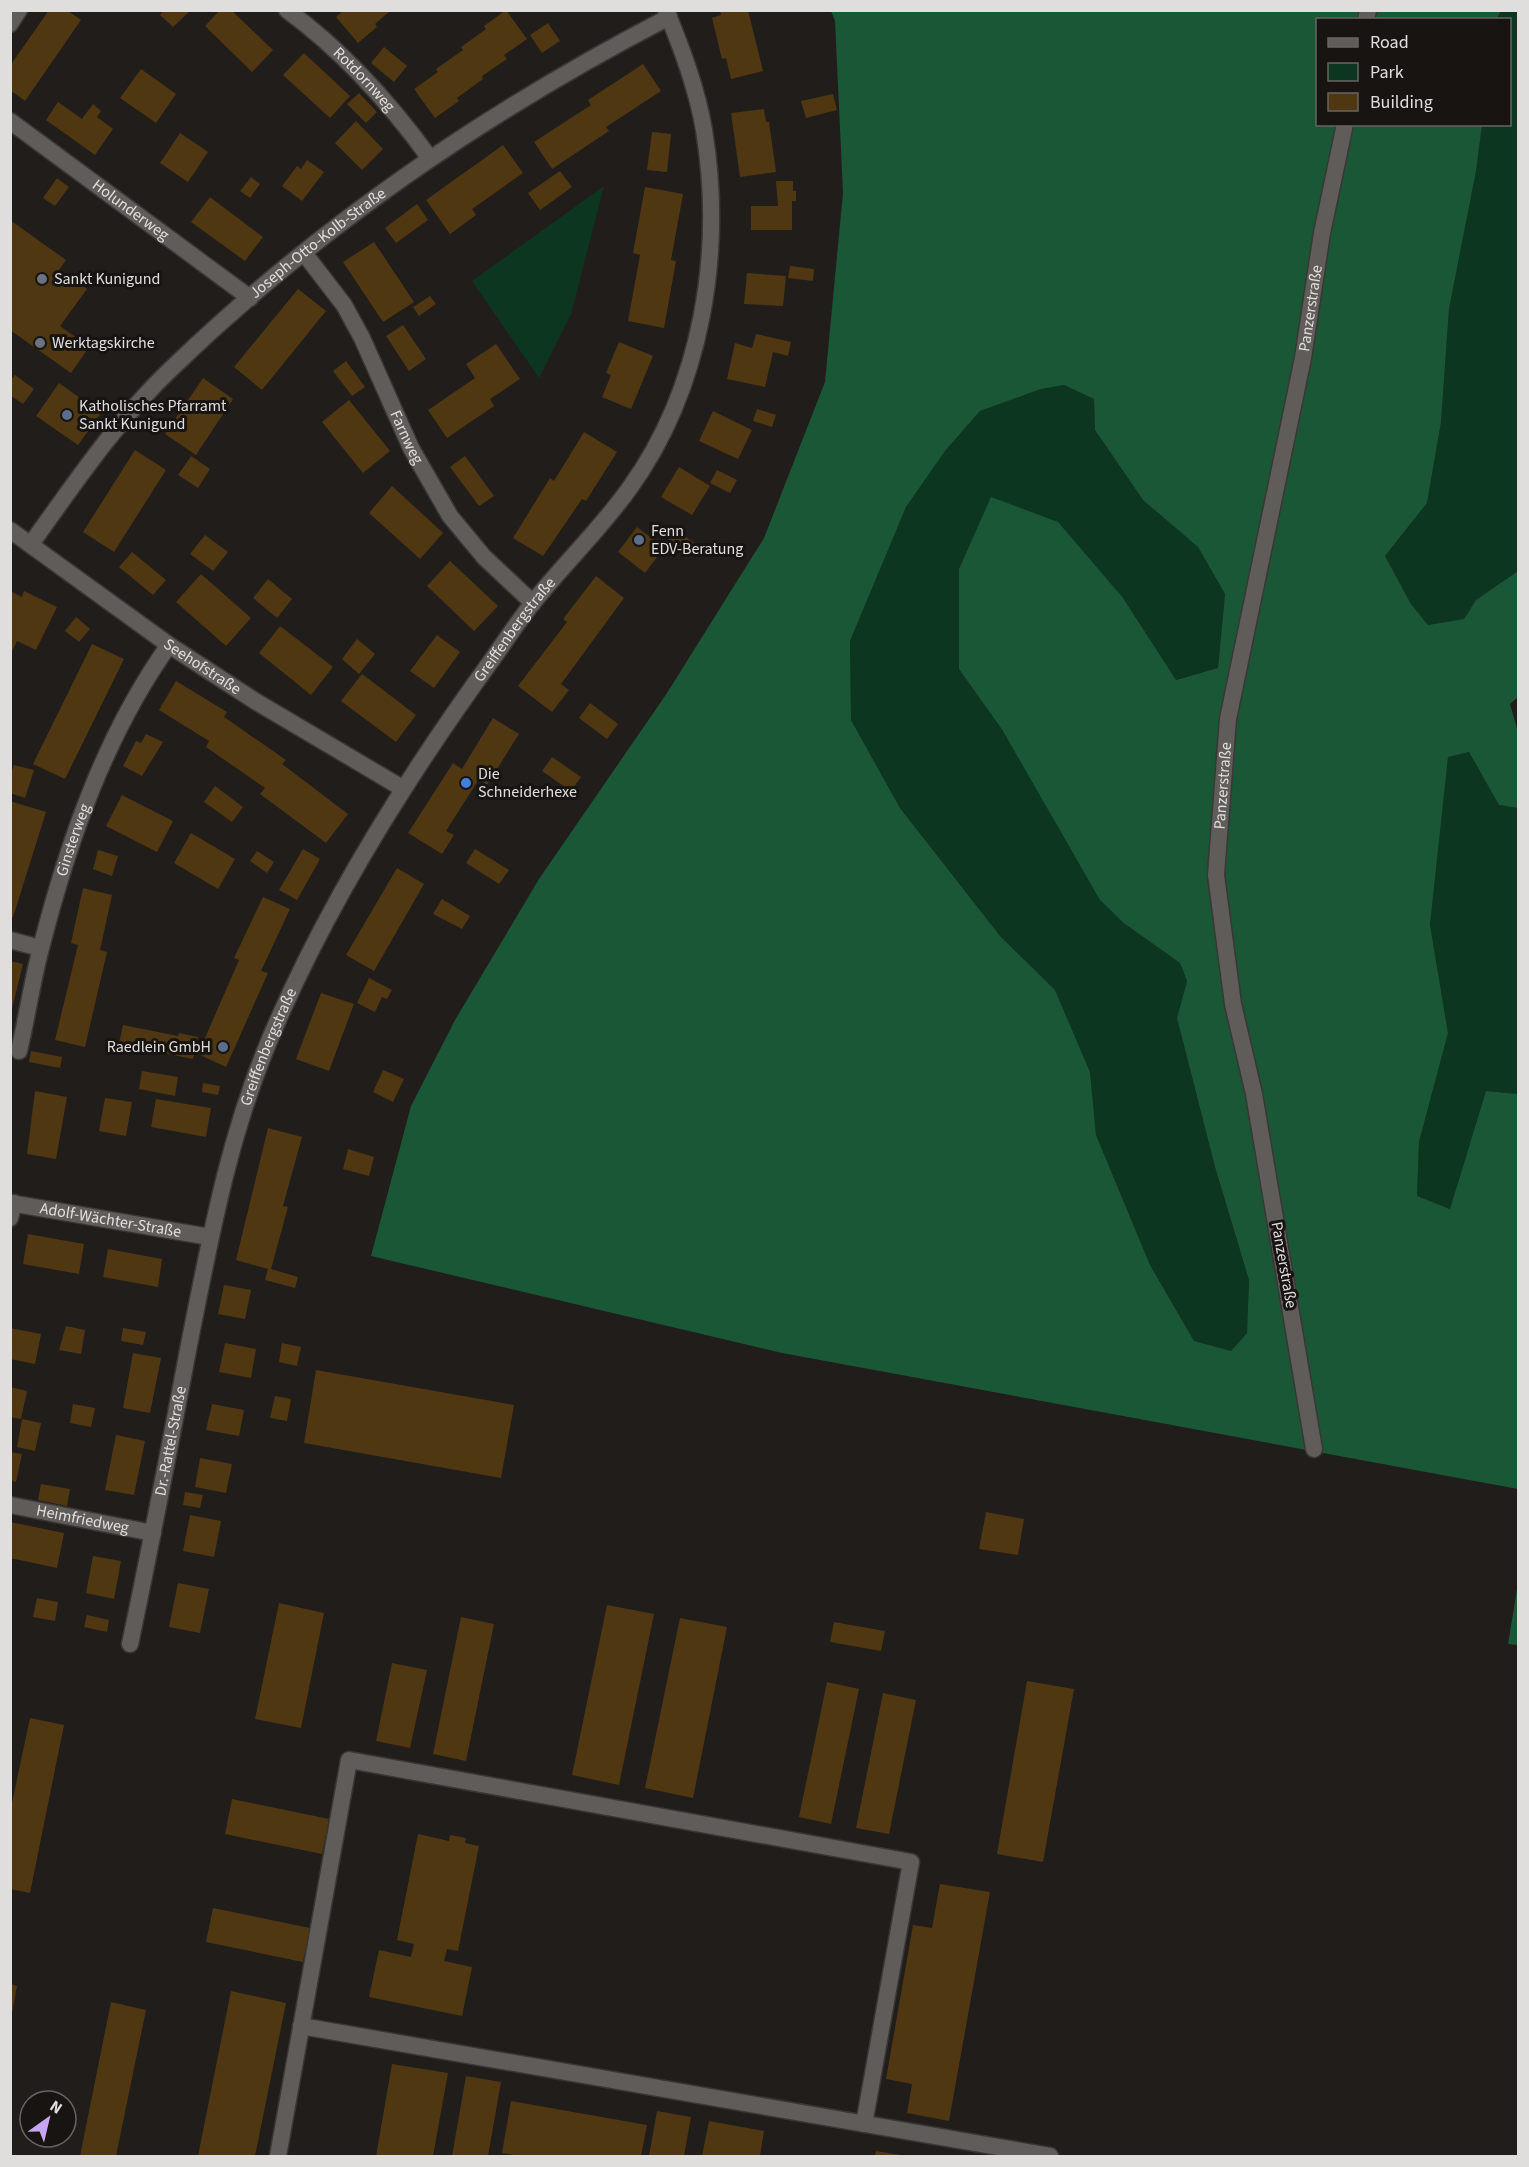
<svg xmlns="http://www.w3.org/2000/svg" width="1529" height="2167" font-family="'Source Sans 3',sans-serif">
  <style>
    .green { fill: #0d3621 }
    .forest { fill: #195737; fill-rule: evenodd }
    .building { fill: #4f3712 }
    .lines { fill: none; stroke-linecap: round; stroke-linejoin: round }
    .minor-casing { stroke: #393735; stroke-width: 19 }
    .minor { stroke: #605c59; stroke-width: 16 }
    .worship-dot { fill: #6b7280; stroke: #171412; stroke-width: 2 }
    .service-dot { fill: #5c6f8a; stroke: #171412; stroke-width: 2 }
    .shop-dot { fill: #3f7fe0; stroke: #171412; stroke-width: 2 }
    .labels { text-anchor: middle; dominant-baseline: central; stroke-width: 6; stroke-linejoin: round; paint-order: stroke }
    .street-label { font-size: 16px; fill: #e0dedc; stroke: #171412 }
    .poi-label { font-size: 16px; fill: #e0dedc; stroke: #171412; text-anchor: start }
  </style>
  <rect width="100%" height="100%" fill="#211d1b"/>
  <g class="green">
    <polygon points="1501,11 1518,11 1518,571 1476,600 1464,619 1428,625 1411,604 1385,556 1427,503 1441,422 1449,309 1476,171 1482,125 1510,124 1510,20 1496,19"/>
    <polygon points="604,186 571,314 539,378 472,281"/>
    <polygon points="1064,385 1094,399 1095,430 1143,500 1198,547 1225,594 1218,668 1175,680 1123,598 959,669 1003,731 1125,924 1180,963 1187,981 1177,1018 1215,1167 1249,1280 1247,1333 1231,1352 1194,1342 1150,1265 1096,1135 1090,1072 1055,990 1000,936 900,808 851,720 850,641 906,507 945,451 980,411 1041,389"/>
    <polygon points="1469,752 1499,805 1518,808 1518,1094 1486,1091 1450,1209 1417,1196 1419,1142 1448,1033 1430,925 1448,756"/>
  </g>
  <g class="forest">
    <path d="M831,11H1501L1496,20H1318V124L1482,125L1476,171L1449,309L1441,422L1427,503L1385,556L1411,604L1428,625L1464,619L1476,600L1518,571V697L1510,704L1518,732V808L1499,805L1469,752L1448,757L1430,925L1448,1033L1419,1142L1417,1196L1450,1209L1486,1091L1518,1094V1489L782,1353L371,1256L411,1106L455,1020L539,879L667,693L764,538L825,382L843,193L835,21ZM1064,385L1094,399L1095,430L1143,500L1198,547L1225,594L1218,668L1176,680L1123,598L1058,522L991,497L959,569V669L1003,731L1100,900L1125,924L1180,963L1187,981L1177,1018L1215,1167L1249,1280L1247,1333L1231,1351L1194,1341L1150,1265L1096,1135L1090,1072L1055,990L1000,936L900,808L851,720L850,641L906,507L945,451L980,411L1041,389Z"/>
    <polygon points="1518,1583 1518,1645 1508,1644"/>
  </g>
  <g class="building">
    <polygon points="49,10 67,10 81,20 25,101 10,90 10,66"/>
    <polygon points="164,10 191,10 173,27 160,15"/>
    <polygon points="220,10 231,10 273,50 252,72 205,26"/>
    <polygon points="344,10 391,10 375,24 377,27 358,43 336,17"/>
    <polygon points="506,10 527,39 504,55 507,59 482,76 483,79 457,98 459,101 435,118 414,89 438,72 436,69 463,50 461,47 486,29 484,26"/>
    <polygon points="720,10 748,10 763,71 731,79 726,58 722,59 712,18 721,15"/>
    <polygon points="548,23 560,41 542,53 530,35"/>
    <polygon points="384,47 407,66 394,82 371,63"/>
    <polygon points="304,53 350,96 330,118 283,75"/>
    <polygon points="643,64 661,91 606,127 609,131 552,169 534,142 591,105 588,100"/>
    <polygon points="141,69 176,94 156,123 120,98"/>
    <polygon points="359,93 377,112 366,123 347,104"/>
    <polygon points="833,94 837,110 806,118 801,101"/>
    <polygon points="58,102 82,119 93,104 101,111 97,117 113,129 95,155 46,120"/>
    <polygon points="764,109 766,122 769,122 776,172 740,177 731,113"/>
    <polygon points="356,121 383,149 362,170 335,143"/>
    <polygon points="652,132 671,134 667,172 647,170"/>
    <polygon points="180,133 208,152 188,182 160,163"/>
    <polygon points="503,145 523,173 472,209 476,215 450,234 426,200"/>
    <polygon points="307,160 324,172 302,201 282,186 297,166 301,169"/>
    <polygon points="560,171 572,187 540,210 528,193"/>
    <polygon points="251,177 260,184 250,198 240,191"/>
    <polygon points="57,178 69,187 55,206 43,198"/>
    <polygon points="776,181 793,181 793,191 796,191 796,201 792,201 792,230 751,230 751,206 778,206"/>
    <polygon points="645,187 683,194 671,260 676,261 664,328 628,321 640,255 633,253"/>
    <polygon points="210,197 263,237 245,261 191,222"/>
    <polygon points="417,204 428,220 396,243 385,228"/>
    <polygon points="10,220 66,260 59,270 87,289 60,326 89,347 71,373 10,330"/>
    <polygon points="374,242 414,302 383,322 343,262"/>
    <polygon points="790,266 814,269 813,281 788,278"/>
    <polygon points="747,273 786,276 783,306 744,304"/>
    <polygon points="298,289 326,311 262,390 234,367"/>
    <polygon points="430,296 436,304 419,316 413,307"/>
    <polygon points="403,325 426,359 409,371 386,336"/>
    <polygon points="756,334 791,342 788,356 773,352 765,387 727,379 735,343 752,348"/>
    <polygon points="619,342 653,356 631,409 602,397 611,375 606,373"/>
    <polygon points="496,344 520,379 490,399 494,406 447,438 428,410 475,378 466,364"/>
    <polygon points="346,361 365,387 352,396 333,371"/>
    <polygon points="15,375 34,389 23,404 10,395 10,381"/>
    <polygon points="203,378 233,399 196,455 165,434"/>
    <polygon points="59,383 101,413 78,445 36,416"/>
    <polygon points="349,400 390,451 363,473 322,422"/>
    <polygon points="757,409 776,415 772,427 753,421"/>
    <polygon points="713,411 752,430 738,459 699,441"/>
    <polygon points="584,432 617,452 586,501 582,499 543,556 513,538 550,478 554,481"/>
    <polygon points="135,450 166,470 114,552 83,532"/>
    <polygon points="191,456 210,469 198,488 178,475"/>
    <polygon points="465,456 494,496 479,506 450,467"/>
    <polygon points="679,467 710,486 692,515 661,497"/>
    <polygon points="717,470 737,480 730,493 710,483"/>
    <polygon points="392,486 443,533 420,559 369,513"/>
    <polygon points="637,527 664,548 645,573 618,552"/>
    <polygon points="675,530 695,543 686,558 666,544"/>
    <polygon points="205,535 228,552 213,571 190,554"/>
    <polygon points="132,552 166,580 153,595 119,567"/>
    <polygon points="450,561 498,606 474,631 427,586"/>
    <polygon points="201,574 251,618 226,646 176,602"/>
    <polygon points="596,576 624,598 561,684 569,690 552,712 518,686 567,622 563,619"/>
    <polygon points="268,579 292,599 277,618 253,598"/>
    <polygon points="10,591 22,597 24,591 57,607 36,650 17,641 10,655"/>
    <polygon points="76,617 90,629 79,642 65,631"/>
    <polygon points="280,626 333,667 311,695 259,653"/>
    <polygon points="437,635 460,652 434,688 410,671"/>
    <polygon points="357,639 375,654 359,674 342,659"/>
    <polygon points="92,644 124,659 65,779 33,764"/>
    <polygon points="362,674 416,715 396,742 341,701"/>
    <polygon points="176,681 227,712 224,717 286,760 282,764 348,814 326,843 260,794 265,788 206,747 209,741 159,710"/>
    <polygon points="590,703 618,724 607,739 579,718"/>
    <polygon points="493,718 519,734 487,785 479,779 446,831 454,835 442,854 408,833 453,763 462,769"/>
    <polygon points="146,734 163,742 142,776 123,766 136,741 141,743"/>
    <polygon points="552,757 581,777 571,791 542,771"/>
    <polygon points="14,765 34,770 25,798 10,793 10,776"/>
    <polygon points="215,786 243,807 232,822 204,802"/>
    <polygon points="122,795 173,821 157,852 106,826"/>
    <polygon points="10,801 46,812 13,917 10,917"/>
    <polygon points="191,833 235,859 218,889 174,863"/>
    <polygon points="303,849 320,859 297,900 279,890"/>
    <polygon points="475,849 509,870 499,884 466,863"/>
    <polygon points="98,850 118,856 112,876 93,869"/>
    <polygon points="257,851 274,862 267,873 250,861"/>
    <polygon points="397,868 424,884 374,971 346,955"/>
    <polygon points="83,888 112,895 100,950 107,952 85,1047 55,1040 78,945 71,943"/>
    <polygon points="263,897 290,909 261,971 268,973 226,1067 198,1054 239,960 234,958"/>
    <polygon points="442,899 470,916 462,929 433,914"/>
    <polygon points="10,961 23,964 11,1013 10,1013"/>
    <polygon points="369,978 392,990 387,999 382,997 375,1012 357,1003"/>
    <polygon points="321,993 354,1004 329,1071 296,1059"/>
    <polygon points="123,1025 178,1036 179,1033 198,1037 193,1059 119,1044"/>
    <polygon points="31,1051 62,1057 60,1068 29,1062"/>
    <polygon points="383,1070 404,1079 393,1102 373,1092"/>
    <polygon points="142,1071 178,1077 175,1096 139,1089"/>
    <polygon points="203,1083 220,1086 218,1095 202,1092"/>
    <polygon points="35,1091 67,1097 56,1159 27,1154"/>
    <polygon points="105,1098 132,1102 126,1136 99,1131"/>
    <polygon points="156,1099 211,1108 206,1137 151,1127"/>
    <polygon points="268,1128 302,1137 283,1206 288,1207 271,1269 298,1277 295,1288 265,1280 268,1269 236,1260"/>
    <polygon points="348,1149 374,1157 369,1176 343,1169"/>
    <polygon points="28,1234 84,1244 79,1274 23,1264"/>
    <polygon points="108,1249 162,1259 158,1287 103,1277"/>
    <polygon points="224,1285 251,1290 245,1319 218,1314"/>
    <polygon points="66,1326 85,1330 81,1354 59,1350"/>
    <polygon points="10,1328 41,1334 35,1364 10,1359"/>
    <polygon points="123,1328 146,1332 143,1345 121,1341"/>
    <polygon points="225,1343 256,1349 251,1378 219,1372"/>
    <polygon points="282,1343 301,1347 297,1366 279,1362"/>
    <polygon points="133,1353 161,1358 150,1413 123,1408"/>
    <polygon points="316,1370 514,1405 501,1478 304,1443"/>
    <polygon points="10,1387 27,1391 21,1419 10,1417"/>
    <polygon points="275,1396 291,1399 287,1421 270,1418"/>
    <polygon points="73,1404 95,1408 91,1427 70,1423"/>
    <polygon points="212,1404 244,1410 239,1436 206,1430"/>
    <polygon points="22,1419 41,1423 35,1451 17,1447"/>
    <polygon points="116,1435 145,1441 134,1495 105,1490"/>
    <polygon points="10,1452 22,1454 16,1482 10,1480"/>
    <polygon points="200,1458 232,1464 226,1493 195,1487"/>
    <polygon points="41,1484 70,1489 67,1506 38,1500"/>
    <polygon points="185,1492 203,1495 200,1508 183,1505"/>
    <polygon points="986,1512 1024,1519 1018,1555 979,1549"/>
    <polygon points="190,1515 221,1521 214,1557 183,1551"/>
    <polygon points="10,1522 64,1533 57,1568 10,1558"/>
    <polygon points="93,1556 121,1561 114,1599 86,1593"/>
    <polygon points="178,1583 209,1589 200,1633 169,1627"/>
    <polygon points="37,1598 58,1602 55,1621 33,1617"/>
    <polygon points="279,1603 324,1613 301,1728 255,1719"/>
    <polygon points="607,1605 654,1614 619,1785 572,1775"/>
    <polygon points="87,1615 109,1620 107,1632 84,1627"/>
    <polygon points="461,1617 494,1624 466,1761 433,1754"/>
    <polygon points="680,1618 727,1627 693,1798 645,1788"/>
    <polygon points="834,1622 885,1631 881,1651 830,1642"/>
    <polygon points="392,1663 427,1670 410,1748 376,1741"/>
    <polygon points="1027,1681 1074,1689 1043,1862 997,1854"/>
    <polygon points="827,1682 859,1689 831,1824 799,1817"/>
    <polygon points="883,1693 916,1700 889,1834 856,1828"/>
    <polygon points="30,1718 64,1725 30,1893 10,1889 10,1812"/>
    <polygon points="232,1799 329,1819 322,1854 225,1834"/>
    <polygon points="418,1834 449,1841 450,1835 466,1838 465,1843 479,1846 458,1951 447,1949 444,1961 472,1967 462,2016 369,1997 379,1950 411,1957 414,1944 397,1940"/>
    <polygon points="940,1884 990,1892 949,2121 907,2113 912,2084 886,2079 913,1925 932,1928"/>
    <polygon points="213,1908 310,1928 303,1962 206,1942"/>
    <polygon points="10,1984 17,1986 12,2013 10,2012"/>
    <polygon points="231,1991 286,2003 255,2156 198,2156"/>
    <polygon points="111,2002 146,2010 116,2156 80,2156"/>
    <polygon points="392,2064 448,2073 433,2156 376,2156"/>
    <polygon points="466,2076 501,2082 488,2156 452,2156"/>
    <polygon points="511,2101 647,2125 641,2156 520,2156 502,2153"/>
    <polygon points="657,2111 691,2117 684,2156 649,2156"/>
    <polygon points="709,2121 764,2131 760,2156 702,2156"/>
    <polygon points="876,2151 901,2155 901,2156 875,2156"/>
  </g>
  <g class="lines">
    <g class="minor-casing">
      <g id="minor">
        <path id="s1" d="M287,10C343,51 389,102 429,157"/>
        <polyline points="1366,20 1368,10"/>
        <polyline points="10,24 19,10"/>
        <path id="s2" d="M10,121L250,298"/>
        <path id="s3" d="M304,253L344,305L362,338L411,448L450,516L484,557L533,603"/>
        <path id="s4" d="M10,530L169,645L255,701L402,788"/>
        <path id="s5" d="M31,544C74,484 118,419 172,368C319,226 488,111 669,17"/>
        <polyline points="10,940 40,948"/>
        <path id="s6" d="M19,1051C27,1017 32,982 41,948C68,842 105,735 169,645"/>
        <path id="s7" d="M10,1203L210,1237"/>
        <polyline points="10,1218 14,1203"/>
        <path id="s8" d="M1314,1449L1254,1094L1233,1004L1216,875L1228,719L1303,358L1322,233L1345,124"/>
        <path id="s9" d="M10,1505L153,1533"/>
        <path id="s10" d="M130,1644C151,1545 170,1445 189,1345C210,1239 229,1134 272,1034C329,900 408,775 494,657C508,637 521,617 536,599C566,562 601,528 629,489C702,388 724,252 704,130C697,89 682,49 666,10"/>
        <polyline points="301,2026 1050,2156"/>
        <polyline points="278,2156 349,1760 911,1862 864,2124"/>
      </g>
    </g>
    <use href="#minor" class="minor"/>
  </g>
  <g class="worship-dot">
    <circle cx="42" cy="279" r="6"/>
    <circle cx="40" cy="343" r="6"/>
  </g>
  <g class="service-dot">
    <circle cx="67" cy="415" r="6"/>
    <circle cx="639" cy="540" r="6"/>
    <circle cx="223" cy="1047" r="6"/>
  </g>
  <circle class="shop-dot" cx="466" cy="783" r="6"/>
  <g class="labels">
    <g class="street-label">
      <text stroke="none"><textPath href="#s1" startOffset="104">Rotdornweg</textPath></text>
      <text stroke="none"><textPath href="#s2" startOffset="150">Holunderweg</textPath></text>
      <text stroke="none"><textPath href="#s5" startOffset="418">Joseph-Otto-Kolb-Straße</textPath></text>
      <text stroke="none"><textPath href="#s8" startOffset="1158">Panzerstraße</textPath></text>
      <text stroke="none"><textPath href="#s3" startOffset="212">Farnweg</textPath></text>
      <text stroke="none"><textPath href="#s10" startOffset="1100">Greiffenbergstraße</textPath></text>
      <text stroke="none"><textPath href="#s4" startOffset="236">Seehofstraße</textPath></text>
      <text stroke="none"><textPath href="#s8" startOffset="672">Panzerstraße</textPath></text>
      <text stroke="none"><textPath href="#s6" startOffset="218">Ginsterweg</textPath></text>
      <text stroke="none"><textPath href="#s10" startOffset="614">Greiffenbergstraße</textPath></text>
      <text stroke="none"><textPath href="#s7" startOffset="102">Adolf-Wächter-Straße</textPath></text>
      <text transform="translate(1284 1265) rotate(80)">Panzerstraße</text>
      <text stroke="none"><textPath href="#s10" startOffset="207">Dr.-Rattel-Straße</textPath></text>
      <text stroke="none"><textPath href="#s9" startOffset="74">Heimfriedweg</textPath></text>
    </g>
    <g class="poi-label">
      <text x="54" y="279">Sankt Kunigund</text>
      <text x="52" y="343">Werktagskirche</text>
      <text x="79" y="406">Katholisches Pfarramt<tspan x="79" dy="18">Sankt Kunigund</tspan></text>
      <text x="651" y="531">Fenn<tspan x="651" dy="18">EDV-Beratung</tspan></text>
      <text x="478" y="774">Die<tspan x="478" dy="18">Schneiderhexe</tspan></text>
      <text x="211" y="1047" text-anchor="end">Raedlein GmbH</text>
    </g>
  </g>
  <rect width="1529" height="2167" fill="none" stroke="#e0dedc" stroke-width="24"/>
  <rect x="1316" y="18" width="195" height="108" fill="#171412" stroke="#676563" stroke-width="1.5"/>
  <rect x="1328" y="38" width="30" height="9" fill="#605c59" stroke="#676563" stroke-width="1.5"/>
  <text x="1370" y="48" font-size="18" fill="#e0dedc">Road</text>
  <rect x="1328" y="63" width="30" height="18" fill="#0d3621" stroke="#676563" stroke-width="1.5"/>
  <text x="1370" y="78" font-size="18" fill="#e0dedc">Park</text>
  <rect x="1328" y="93" width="30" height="18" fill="#4f3712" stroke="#676563" stroke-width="1.5"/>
  <text x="1370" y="108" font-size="18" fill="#e0dedc">Building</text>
  <g transform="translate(48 2119) rotate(34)"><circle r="28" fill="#171412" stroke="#676563" stroke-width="1.5"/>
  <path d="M0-4.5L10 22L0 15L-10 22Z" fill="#c6a6f0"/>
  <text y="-9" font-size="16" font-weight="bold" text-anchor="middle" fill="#e0dedc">N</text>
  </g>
</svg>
